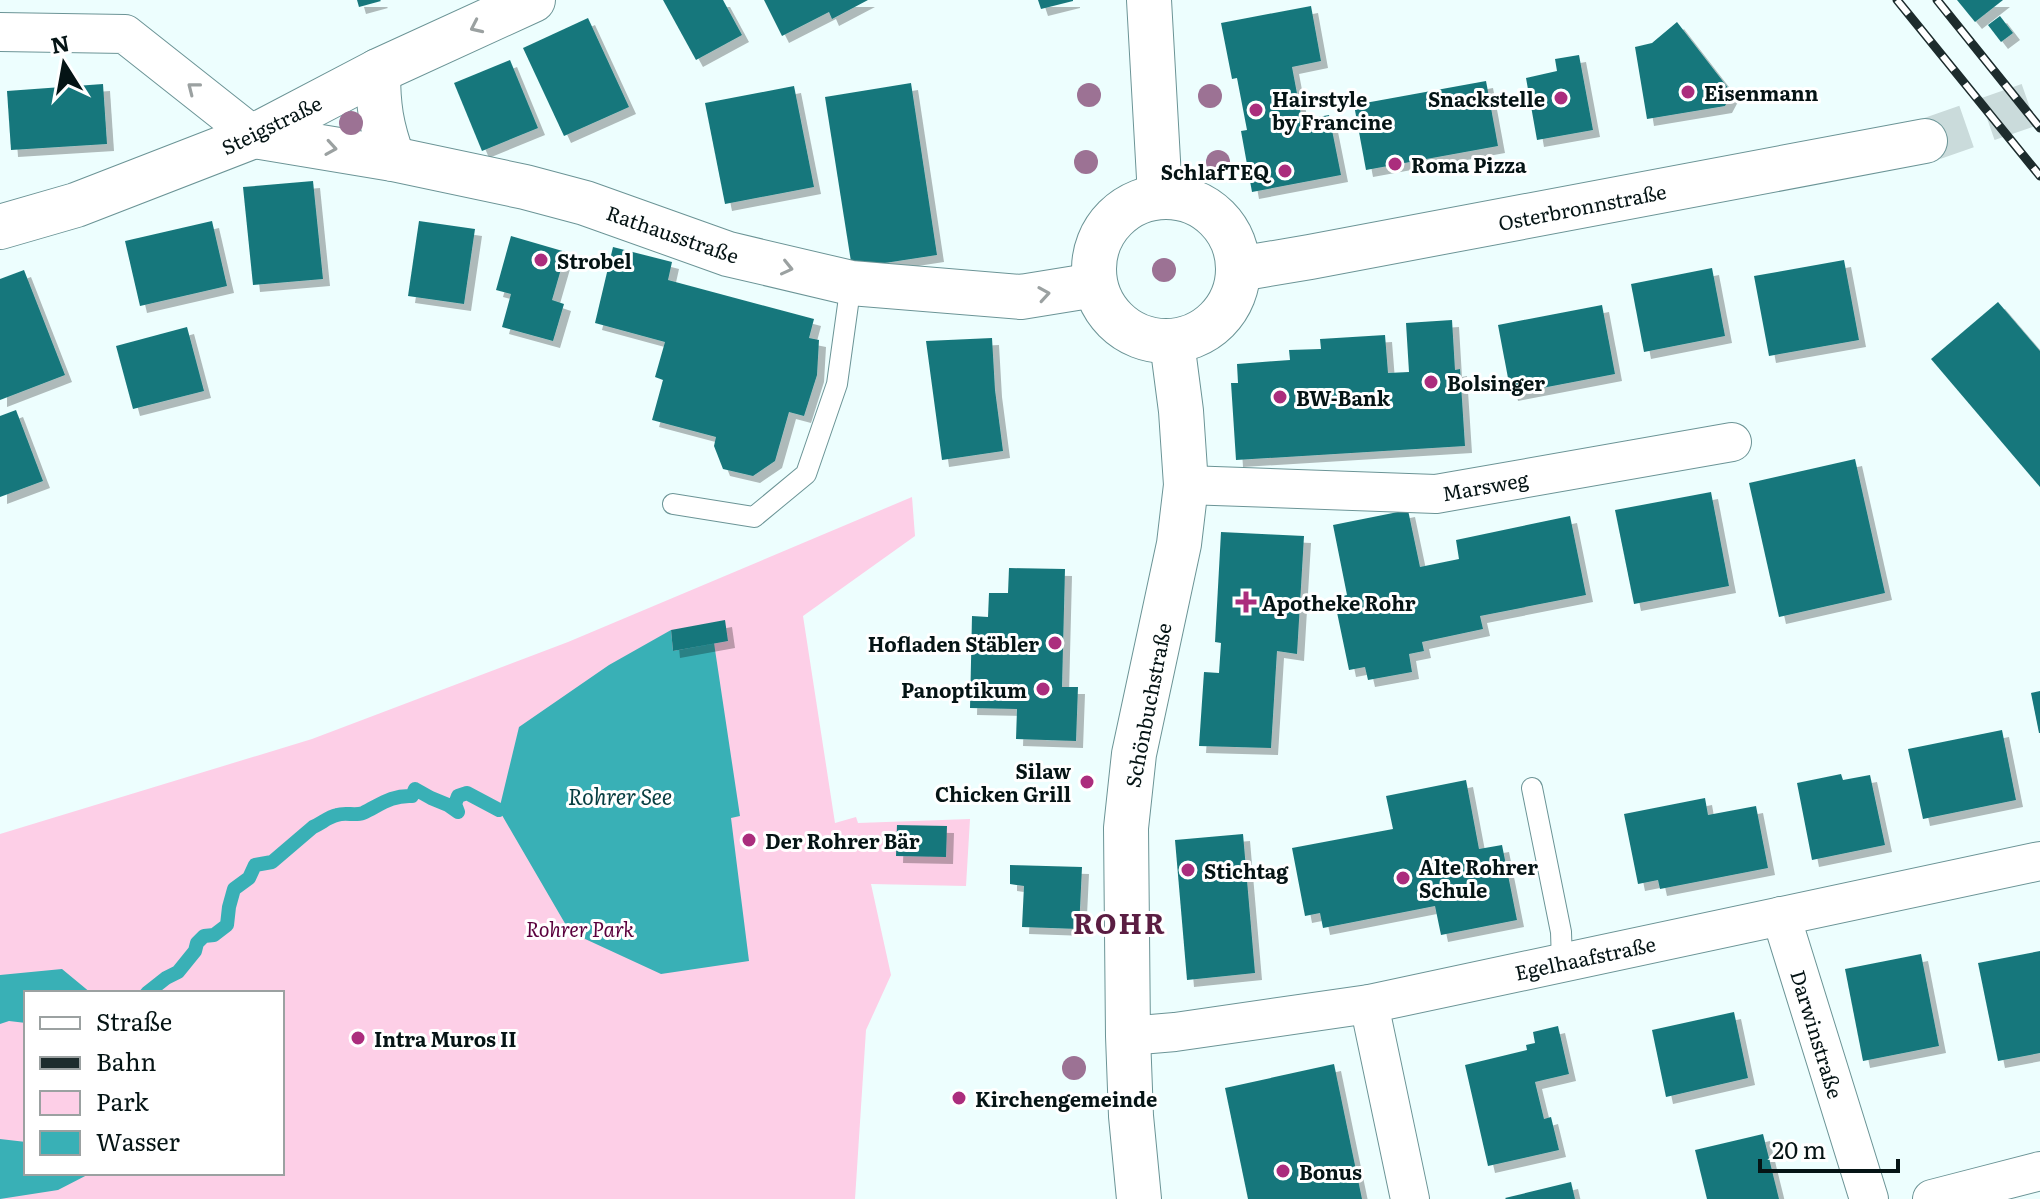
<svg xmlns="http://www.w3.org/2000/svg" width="2040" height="1199" font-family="Literata,serif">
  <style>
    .green { fill: #fdcfe7; fill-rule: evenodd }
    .water { fill: #39b0b6 }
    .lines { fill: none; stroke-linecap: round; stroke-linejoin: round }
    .stream { stroke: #39b0b6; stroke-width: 14 }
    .building { fill: #18777b; filter: url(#shadow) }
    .tertiary-tunnel { stroke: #cadbdb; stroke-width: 44; stroke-dasharray: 44 22; stroke-linecap: butt }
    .service-casing { stroke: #6b9496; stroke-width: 22 }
    .minor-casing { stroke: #6b9496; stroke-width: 40 }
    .tertiary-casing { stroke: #6b9496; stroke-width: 46 }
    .secondary-casing { stroke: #6b9496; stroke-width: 46 }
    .service { stroke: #fff; stroke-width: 20 }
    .minor { stroke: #fff; stroke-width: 38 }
    .tertiary { stroke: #fff; stroke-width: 44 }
    .secondary { stroke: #fff; stroke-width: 44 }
    .rail-casing { stroke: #1d2c2d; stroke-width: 9 }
    .rail { stroke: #fff; stroke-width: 6; stroke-dasharray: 18; stroke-linecap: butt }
    .tree { fill: #9c7294 }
    .oneway { stroke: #9ba1a1 }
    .poi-dot { fill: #ab2d7d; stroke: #fff; stroke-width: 3 }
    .labels { text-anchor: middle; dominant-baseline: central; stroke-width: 6; stroke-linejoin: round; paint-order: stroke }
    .poi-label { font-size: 20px; font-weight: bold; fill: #051415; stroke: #fff; text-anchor: start }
    .street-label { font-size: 20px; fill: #051415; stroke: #fff }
    .park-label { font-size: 20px; font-style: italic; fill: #5a003d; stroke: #fff }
    .water-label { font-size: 22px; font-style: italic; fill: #073e41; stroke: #fff }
    .district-label { font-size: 28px; font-weight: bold; letter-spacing: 2px; fill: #5a1d42; stroke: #fff }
  </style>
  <defs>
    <filter id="shadow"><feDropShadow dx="7" dy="7" stdDeviation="0" flood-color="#0004"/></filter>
  </defs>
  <rect width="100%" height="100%" fill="#edfefe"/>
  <path class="green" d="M912,497L915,536L803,616L835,823L856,817L858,823L970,819L966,886L871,884L891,975L866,1030L855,1199H0V834L312,739L568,642ZM26,993H282V1173H26Z"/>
  <g class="water">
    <polygon points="671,630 673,651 714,643 740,816 731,818 749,961 661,974 570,932 499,810 519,727 609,665"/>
    <polygon points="62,969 91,993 26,993 26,1023 9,1021 0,1024 0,975"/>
    <polygon points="0,1139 26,1142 26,1173 91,1173 58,1190 0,1199"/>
  </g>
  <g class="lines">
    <path class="stream" d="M147,993L166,978L178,972L195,951L197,943L204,936L214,935L227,925L229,907L234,889L249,878L255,865L272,862L313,827C322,823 328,817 337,815C345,812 355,816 363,813C380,805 391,795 412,796L415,789L431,798L448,805L458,812L455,804L458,796L467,793L499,810"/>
  </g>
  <g class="building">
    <polygon points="357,0 380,0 381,1 359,7"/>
    <polygon points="663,0 723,0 742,35 696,60"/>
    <polygon points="764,0 868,0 832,19 829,12 782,36"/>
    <polygon points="1038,0 1073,0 1073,1 1041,9"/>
    <polygon points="1957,0 2003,0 1975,22"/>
    <polygon points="1311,6 1321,61 1292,67 1302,120 1329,115 1341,175 1252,192 1241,131 1247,130 1237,78 1232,79 1221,23"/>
    <polygon points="2000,16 2013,33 2001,42 1988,25"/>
    <polygon points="588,18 629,107 564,136 523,48"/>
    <polygon points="1677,22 1732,93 1725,106 1647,119 1635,47 1652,43"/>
    <polygon points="1579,55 1593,130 1537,140 1526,78 1557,71 1555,59"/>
    <polygon points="510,60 538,128 482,151 454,83"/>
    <polygon points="1486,81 1498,146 1366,170 1354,105"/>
    <polygon points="911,83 937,255 852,268 825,97"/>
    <polygon points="103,84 107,144 11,150 7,91"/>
    <polygon points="794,86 814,187 725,204 705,103"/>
    <polygon points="313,181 323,279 253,285 243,187"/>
    <polygon points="212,221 227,286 140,306 125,241"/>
    <polygon points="419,221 475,229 464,304 408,296"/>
    <polygon points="511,236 566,252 552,300 564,304 553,341 502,327 511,294 496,290"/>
    <polygon points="613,247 672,262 668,280 814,319 809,338 819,340 817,375 804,416 789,412 775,461 753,476 723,469 714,446 716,437 652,420 663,380 655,377 665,342 595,323"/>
    <polygon points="1844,260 1859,340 1769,356 1754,276"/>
    <polygon points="1712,268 1725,336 1644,352 1631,284"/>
    <polygon points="24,270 65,375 0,400 0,279"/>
    <polygon points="1998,302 2040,351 2040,487 1931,359"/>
    <polygon points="1602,305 1615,374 1511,394 1498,325"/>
    <polygon points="1452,320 1455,370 1460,369 1465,446 1236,460 1231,383 1238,383 1237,364 1290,360 1289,350 1321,349 1320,339 1385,335 1388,373 1409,372 1406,323"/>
    <polygon points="187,327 204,391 133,409 116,346"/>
    <polygon points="992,338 995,390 1003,451 942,460 926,341"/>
    <polygon points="16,410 43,481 0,497 0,416"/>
    <polygon points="1855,459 1885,593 1779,617 1749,483"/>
    <polygon points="1711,492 1729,586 1634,604 1615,510"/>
    <polygon points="1408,510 1420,567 1459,559 1456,540 1570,516 1586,595 1480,616 1483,629 1422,642 1424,651 1409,654 1412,672 1368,680 1365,667 1349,670 1334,598 1347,595 1333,525"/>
    <polygon points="1221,532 1304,536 1297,654 1277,651 1271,748 1199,746 1204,672 1219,673 1221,643 1215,642"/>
    <polygon points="1009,568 1065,569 1062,687 1078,687 1076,741 1016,739 1017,709 970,708 972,616 988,617 989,593 1008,593"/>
    <polygon points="725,620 728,641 673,651 671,630"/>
    <polygon points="2040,691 2040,733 2039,733 2031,693"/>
    <polygon points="2002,730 2016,800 1923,819 1908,749"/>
    <polygon points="1841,774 1843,780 1870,775 1885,845 1812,860 1797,783"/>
    <polygon points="1466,780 1479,849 1502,845 1517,920 1441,935 1435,906 1323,928 1320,913 1305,916 1292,848 1393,829 1386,796"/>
    <polygon points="1705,798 1708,815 1756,806 1768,868 1660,889 1658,880 1638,884 1624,814"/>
    <polygon points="897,825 947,826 946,857 896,856"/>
    <polygon points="1243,834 1255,973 1187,980 1175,840"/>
    <polygon points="1010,865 1082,867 1079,929 1022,927 1024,886 1010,884"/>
    <polygon points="2040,951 2040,1053 1998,1061 1978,963"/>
    <polygon points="1921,954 1939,1046 1863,1061 1845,969"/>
    <polygon points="1734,1012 1748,1078 1666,1097 1652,1030"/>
    <polygon points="1558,1026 1569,1074 1535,1082 1544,1119 1551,1117 1559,1150 1488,1166 1465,1065 1527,1050 1526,1045 1535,1043 1533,1032"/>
    <polygon points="1334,1064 1362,1199 1248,1199 1225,1088"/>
    <polygon points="1763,1134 1779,1199 1707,1199 1695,1150"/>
    <polygon points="1571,1182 1575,1199 1506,1199 1505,1198"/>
  </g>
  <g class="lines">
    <polyline class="tertiary-tunnel" points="1925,141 2040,101"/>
    <g class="service-casing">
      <g id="service">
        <polyline points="673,504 754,517 806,474 837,384 851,283"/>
        <polyline points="1532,788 1561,932 1562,962"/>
      </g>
    </g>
    <g class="minor-casing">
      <g id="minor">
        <polyline points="0,32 125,34 254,136"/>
        <polyline points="1186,485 1436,494 1732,442"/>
        <polyline points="1781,916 1869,1199"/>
        <polyline points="1369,1004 1410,1199"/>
        <polyline points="1128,1036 1175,1032 1369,1004 2040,861"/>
        <polyline points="1932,1199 2040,1171"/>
      </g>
    </g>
    <g class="tertiary-casing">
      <g id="tertiary">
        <path d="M378,71C378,106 381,126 393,159"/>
        <polyline points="254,136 393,159 525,187 585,203 728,254 851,283 1021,297 1095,285"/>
        <polyline points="0,227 76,205 254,136 378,71 533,0"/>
        <polyline points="1239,269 1310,257 1925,141"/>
      </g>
    </g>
    <g class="secondary-casing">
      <g id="secondary">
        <polyline points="1149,0 1160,196"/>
        <circle cx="1166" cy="269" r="72"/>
        <polyline points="1139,1199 1131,1116 1128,1036 1126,828 1134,754 1179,544 1186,485 1181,411 1172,342"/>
      </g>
    </g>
    <use href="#service" class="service"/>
    <use href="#minor" class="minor"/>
    <use href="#tertiary" class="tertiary"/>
    <use href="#secondary" class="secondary"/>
    <g class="rail-casing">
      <g id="rail">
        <polyline points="1897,0 2040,176"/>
        <polyline points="1937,0 2040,128"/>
      </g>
    </g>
    <use href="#rail" class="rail"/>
  </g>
  <g class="tree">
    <circle cx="1089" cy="95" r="12"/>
    <circle cx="1210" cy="96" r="12"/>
    <circle cx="351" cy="123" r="12"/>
    <circle cx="1086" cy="162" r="12"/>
    <circle cx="1218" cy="162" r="12"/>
    <circle cx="1164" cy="270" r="12"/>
    <circle cx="1074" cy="1068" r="12"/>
  </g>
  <defs><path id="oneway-chevron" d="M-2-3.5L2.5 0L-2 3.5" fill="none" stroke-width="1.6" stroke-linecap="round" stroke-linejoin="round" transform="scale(2)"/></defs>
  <g class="oneway">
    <use href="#oneway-chevron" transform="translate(476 27) rotate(155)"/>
    <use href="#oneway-chevron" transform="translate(193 88) rotate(-142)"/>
    <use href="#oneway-chevron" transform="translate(331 148) rotate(9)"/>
    <use href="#oneway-chevron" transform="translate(787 268) rotate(13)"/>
    <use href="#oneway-chevron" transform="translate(1044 294) rotate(-9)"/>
  </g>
  <g class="poi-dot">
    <circle cx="1688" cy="92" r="8"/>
    <circle cx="1561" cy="98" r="8"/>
    <circle cx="1256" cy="110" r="8"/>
    <circle cx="1395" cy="164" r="8"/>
    <circle cx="1285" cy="171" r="8"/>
    <circle cx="541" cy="260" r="8"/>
    <circle cx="1431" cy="382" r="8"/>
    <circle cx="1280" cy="397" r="8"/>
    <path d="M1242 590h8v8h8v8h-8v8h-8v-8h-8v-8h8z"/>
    <circle cx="1055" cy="643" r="8"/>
    <circle cx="1043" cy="689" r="8"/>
    <circle cx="1087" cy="782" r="8"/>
    <circle cx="749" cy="840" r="8"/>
    <circle cx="1188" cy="870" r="8"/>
    <circle cx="1403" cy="878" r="8"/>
    <circle cx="358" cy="1038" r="8"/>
    <circle cx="959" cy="1098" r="8"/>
    <circle cx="1283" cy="1171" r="8"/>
  </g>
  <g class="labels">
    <g class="poi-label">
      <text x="1704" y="92">Eisenmann</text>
      <text x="1272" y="98">Hairstyle<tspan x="1272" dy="23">by Francine</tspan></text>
      <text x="1545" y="98" text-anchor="end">Snackstelle</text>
      <text x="1411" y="164">Roma Pizza</text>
      <text x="1269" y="171" text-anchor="end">SchlafTEQ</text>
      <text x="557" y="260">Strobel</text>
      <text x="1447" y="382">Bolsinger</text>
      <text x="1296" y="397">BW-Bank</text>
      <text x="1262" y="602">Apotheke Rohr</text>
      <text x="1039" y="643" text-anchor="end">Hofladen Stäbler</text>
      <text x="1027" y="689" text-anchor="end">Panoptikum</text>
      <text x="1071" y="770" text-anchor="end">Silaw<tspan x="1071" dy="23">Chicken Grill</tspan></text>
      <text x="765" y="840">Der Rohrer Bär</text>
      <text x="1419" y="866">Alte Rohrer<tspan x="1419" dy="23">Schule</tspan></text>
      <text x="1204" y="870">Stichtag</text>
      <text x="374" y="1038">Intra Muros II</text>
      <text x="975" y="1098">Kirchengemeinde</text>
      <text x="1299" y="1171">Bonus</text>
    </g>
    <g class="street-label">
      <text transform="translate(271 124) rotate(-26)">Steigstraße</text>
      <text transform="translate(1582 206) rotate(-11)">Osterbronnstraße</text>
      <text transform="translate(673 233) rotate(19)">Rathausstraße</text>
      <text transform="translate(1485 485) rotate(-10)">Marsweg</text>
      <text transform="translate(1147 705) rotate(-79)">Schönbuchstraße</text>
      <text transform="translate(1585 957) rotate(-12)">Egelhaafstraße</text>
      <text transform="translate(1818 1034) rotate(73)">Darwinstraße</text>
    </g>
    <g class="park-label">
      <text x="580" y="928">Rohrer Park</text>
    </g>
    <g class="water-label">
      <text x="620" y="795">Rohrer See</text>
    </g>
    <g class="district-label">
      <text x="1120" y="922">ROHR</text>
    </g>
  </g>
  <rect x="24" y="991" width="260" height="184" fill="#ffffff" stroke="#9ba1a1" stroke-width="2"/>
  <rect x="40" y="1017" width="40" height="12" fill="#ffffff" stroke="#9ba1a1" stroke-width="2"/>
  <text x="96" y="1031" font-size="24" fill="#051415">Straße</text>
  <rect x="40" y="1057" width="40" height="12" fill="#1d2c2d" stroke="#9ba1a1" stroke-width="2"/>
  <text x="96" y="1071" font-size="24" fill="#051415">Bahn</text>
  <rect x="40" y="1091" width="40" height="24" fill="#fdcfe7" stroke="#9ba1a1" stroke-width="2"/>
  <text x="96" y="1111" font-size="24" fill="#051415">Park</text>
  <rect x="40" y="1131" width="40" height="24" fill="#39b0b6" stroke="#9ba1a1" stroke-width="2"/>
  <text x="96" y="1151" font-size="24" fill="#051415">Wasser</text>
  <g transform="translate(64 64) rotate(349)" stroke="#ffffff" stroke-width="6" paint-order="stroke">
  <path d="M0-6L14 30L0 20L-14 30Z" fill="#051415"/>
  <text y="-12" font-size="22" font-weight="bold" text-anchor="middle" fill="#051415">N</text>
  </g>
  <path d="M1760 1159v12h138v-12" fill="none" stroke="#051415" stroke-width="4"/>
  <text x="1772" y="1159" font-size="24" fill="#051415" stroke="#ffffff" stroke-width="6" paint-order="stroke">20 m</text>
</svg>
